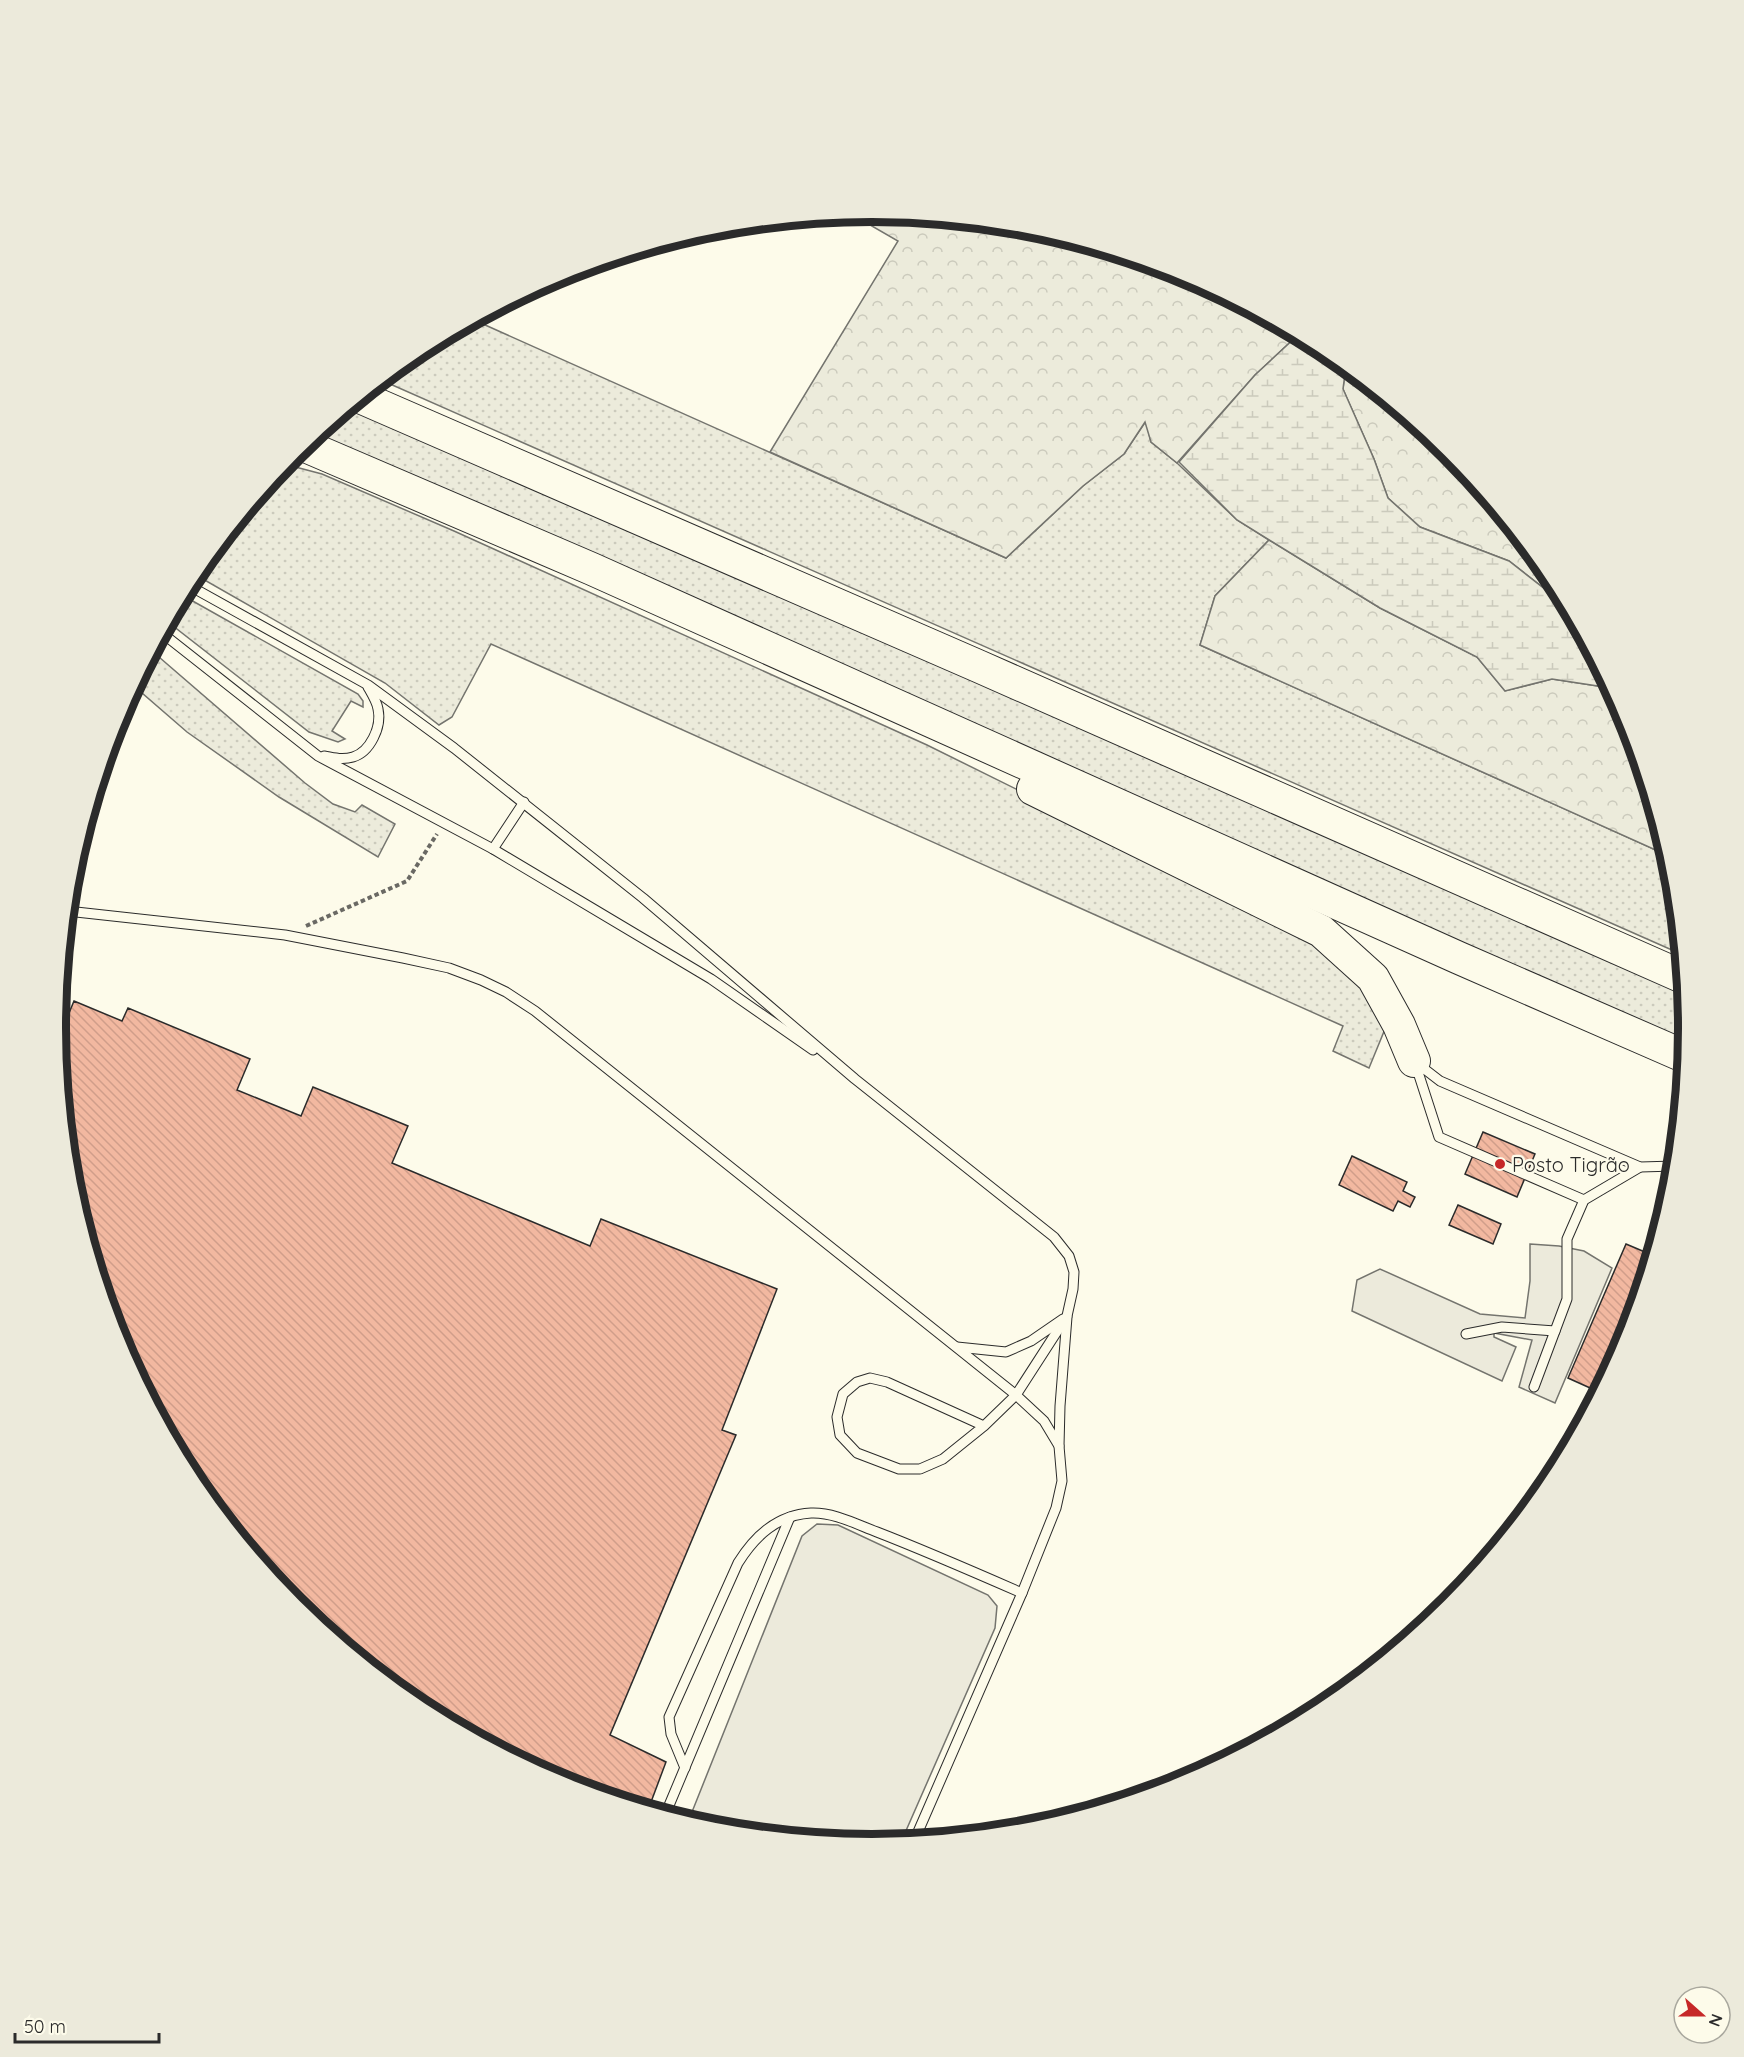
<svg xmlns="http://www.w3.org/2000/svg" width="1744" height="2057" font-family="Quicksand,sans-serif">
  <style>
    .grass { fill: url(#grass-dots); stroke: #74746e; stroke-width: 1.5 }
    .forest { fill: url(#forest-crowns); stroke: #74746e; stroke-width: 1.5 }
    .wetland { fill: url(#wetland-marsh); stroke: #74746e; stroke-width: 1.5 }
    .parking { fill: #eceadb; stroke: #74746e; stroke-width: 1.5 }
    .building { fill: url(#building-back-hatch); stroke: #2b2b2b; stroke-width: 1.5 }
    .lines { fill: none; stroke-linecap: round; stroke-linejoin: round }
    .lane-casing { stroke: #2b2b2b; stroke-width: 11 }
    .highway-casing { stroke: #2b2b2b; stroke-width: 34 }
    .path { stroke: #6a6964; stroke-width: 4; stroke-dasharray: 4.5 3; stroke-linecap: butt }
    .lane { stroke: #fdfbea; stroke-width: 9 }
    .highway { stroke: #fdfbea; stroke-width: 32 }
    .poi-dot { fill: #c62828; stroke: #fdfbea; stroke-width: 2 }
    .labels { text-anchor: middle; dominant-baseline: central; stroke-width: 4.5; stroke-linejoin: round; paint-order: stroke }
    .poi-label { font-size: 20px; fill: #2b2b2b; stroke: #fdfbea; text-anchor: start }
    .rim { fill: none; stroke: #2b2b2b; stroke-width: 8 }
  </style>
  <defs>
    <pattern id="grass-dots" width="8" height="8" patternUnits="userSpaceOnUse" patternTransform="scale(1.5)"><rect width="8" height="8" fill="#ecebdb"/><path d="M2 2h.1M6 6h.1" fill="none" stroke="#cbcabc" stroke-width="1.8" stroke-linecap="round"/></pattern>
    <pattern id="forest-crowns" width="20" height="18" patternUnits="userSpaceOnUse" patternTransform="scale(1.5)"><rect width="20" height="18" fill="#ecebdb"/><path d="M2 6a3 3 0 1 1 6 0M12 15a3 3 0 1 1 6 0" fill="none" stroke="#cbcabc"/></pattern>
    <pattern id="wetland-marsh" width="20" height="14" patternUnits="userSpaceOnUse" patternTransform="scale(1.5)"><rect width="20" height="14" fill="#ecebdb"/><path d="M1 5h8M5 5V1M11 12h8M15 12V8" fill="none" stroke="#cbcabc"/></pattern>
    <pattern id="building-back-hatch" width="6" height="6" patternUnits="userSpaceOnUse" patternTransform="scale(1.5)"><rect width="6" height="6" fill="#f2b8a0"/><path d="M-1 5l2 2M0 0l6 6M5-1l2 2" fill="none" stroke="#d09e8a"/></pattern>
  </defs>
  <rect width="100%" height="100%" fill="#fdfbea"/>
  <g class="grass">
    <polygon points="474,320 1006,558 1083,486 1124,454 1146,421 1151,442 1177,463 1237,520 1269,540 1215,596 1200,645 1669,856 1673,870 1681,954 381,380 419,349"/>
    <polygon points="351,405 1685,991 1688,1029 1687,1043 312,437"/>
    <polygon points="284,464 322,474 454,531 927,745 1190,875 1327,952 1362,987 1385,1029 1369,1068 1333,1051 1343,1026 491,644 452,717 439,725 385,683 194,574"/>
    <polygon points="182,595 358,694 363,701 363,707 351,701 332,731 345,739 338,742 309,732 168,622"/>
    <polygon points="152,651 305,783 333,804 355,812 362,805 395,824 378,857 279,797 187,732 134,686"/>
  </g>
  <g class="forest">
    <polygon points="872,212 1032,228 1185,274 1298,335 1255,375 1177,463 1151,442 1145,422 1124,454 1083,486 1006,558 770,452 898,241 851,214"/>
    <polygon points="1346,366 1450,451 1551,575 1569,608 1509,561 1420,527 1388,498 1374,459 1343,389"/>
    <polygon points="1269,540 1380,608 1477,657 1505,691 1552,679 1611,688 1626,716 1669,856 1200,645 1215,596"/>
  </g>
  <polygon class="wetland" points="1298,335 1326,350 1346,366 1343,389 1374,459 1388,498 1420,527 1509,561 1569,608 1611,688 1552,679 1505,691 1477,657 1380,608 1237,520 1179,462 1255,375"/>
  <g class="parking">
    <polygon points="1530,1244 1559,1246 1584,1251 1612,1268 1555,1403 1519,1387 1532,1340 1494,1333 1494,1337 1516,1347 1502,1381 1352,1311 1357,1280 1380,1269 1480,1314 1525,1318 1530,1281"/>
    <polygon points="817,1524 838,1525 988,1595 997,1606 995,1628 901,1842 872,1845 712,1829 688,1822 802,1536"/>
  </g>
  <g class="building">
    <polygon points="74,1001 122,1021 128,1008 250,1059 237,1090 301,1116 313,1087 408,1126 392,1163 590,1246 601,1219 777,1289 722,1430 736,1435 610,1735 666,1762 648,1810 559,1783 418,1707 294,1606 193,1482 118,1341 71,1187 57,1042"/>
    <polygon points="1483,1132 1535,1154 1517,1197 1465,1174"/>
    <polygon points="1352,1156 1407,1182 1403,1191 1415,1197 1410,1207 1398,1201 1393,1211 1339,1185"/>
    <polygon points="1458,1205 1501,1224 1493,1244 1449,1225"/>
    <polygon points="1626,1244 1652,1255 1626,1341 1599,1392 1568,1378"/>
  </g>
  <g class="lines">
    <g class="lane-casing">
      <g id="lane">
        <polyline points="188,585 368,685 454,748 643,898 855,1079 1054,1237 1069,1256 1074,1272 1073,1289 1067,1316 1016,1395 984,1426 943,1459 920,1469 899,1469 857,1453 840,1435 837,1417 843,1394 857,1382 870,1378 887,1382 984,1426"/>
        <polyline points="162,633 318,756 493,849 711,979 813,1050"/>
        <path d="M324,756C334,758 343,760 353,757C370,752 382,727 378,709C377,702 372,694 368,687"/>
        <polyline points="493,849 524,802"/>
        <polyline points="67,911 285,935 403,958 449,968 481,980 506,992 535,1011 956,1347 1016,1395 1044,1421 1059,1446 1062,1481 1056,1508 1022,1593 914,1841"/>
        <polyline points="1418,1064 1440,1081 1640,1167 1675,1166"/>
        <polyline points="1416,1066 1439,1137 1584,1200"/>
        <polyline points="1466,1334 1502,1327 1555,1331"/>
        <polyline points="957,1347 1006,1352 1031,1341 1063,1319"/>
        <polyline points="1534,1387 1567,1299 1567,1239 1584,1200 1640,1167"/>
        <polyline points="1059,1446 1060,1406 1067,1317"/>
        <path d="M685,1768L671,1734L669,1717L738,1563C755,1536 777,1515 811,1513C833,1512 856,1524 877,1532C926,1551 974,1572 1022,1593"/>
        <polyline points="665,1815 790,1517"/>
      </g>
    </g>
    <g class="highway-casing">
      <g id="highway">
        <polyline points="360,397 978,666 1683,977"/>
        <polyline points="303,445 592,569 1459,958 1686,1057"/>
        <polyline points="1033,789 1321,931 1373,978 1399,1025 1414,1061"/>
      </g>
    </g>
    <polyline class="path" points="306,926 407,881 437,834"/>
    <use href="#lane" class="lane"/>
    <use href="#highway" class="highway"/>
  </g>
  <circle class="poi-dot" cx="1500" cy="1164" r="6"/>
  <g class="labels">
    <g class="poi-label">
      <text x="1512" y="1164">Posto Tigrão</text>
    </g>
  </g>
  <path d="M0 0H1744V2057H0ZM66 1028a806 806 0 1 1 1612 0a806 806 0 1 1-1612 0Z" fill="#eceadb" fill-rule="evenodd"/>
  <path class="rim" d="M66 1028a806 806 0 1 1 1612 0a806 806 0 1 1-1612 0Z"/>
  <g transform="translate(1702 2015) rotate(111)"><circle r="28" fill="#fdfbea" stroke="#a9a89e" stroke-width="1.5"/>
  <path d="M0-4.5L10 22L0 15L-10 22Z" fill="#c62828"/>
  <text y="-9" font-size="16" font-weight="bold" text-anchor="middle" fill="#2b2b2b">N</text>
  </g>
  <path d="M15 2033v9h144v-9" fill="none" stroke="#2b2b2b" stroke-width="3"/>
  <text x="24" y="2033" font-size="18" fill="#2b2b2b" stroke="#fdfbea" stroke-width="4.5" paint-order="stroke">50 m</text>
</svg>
